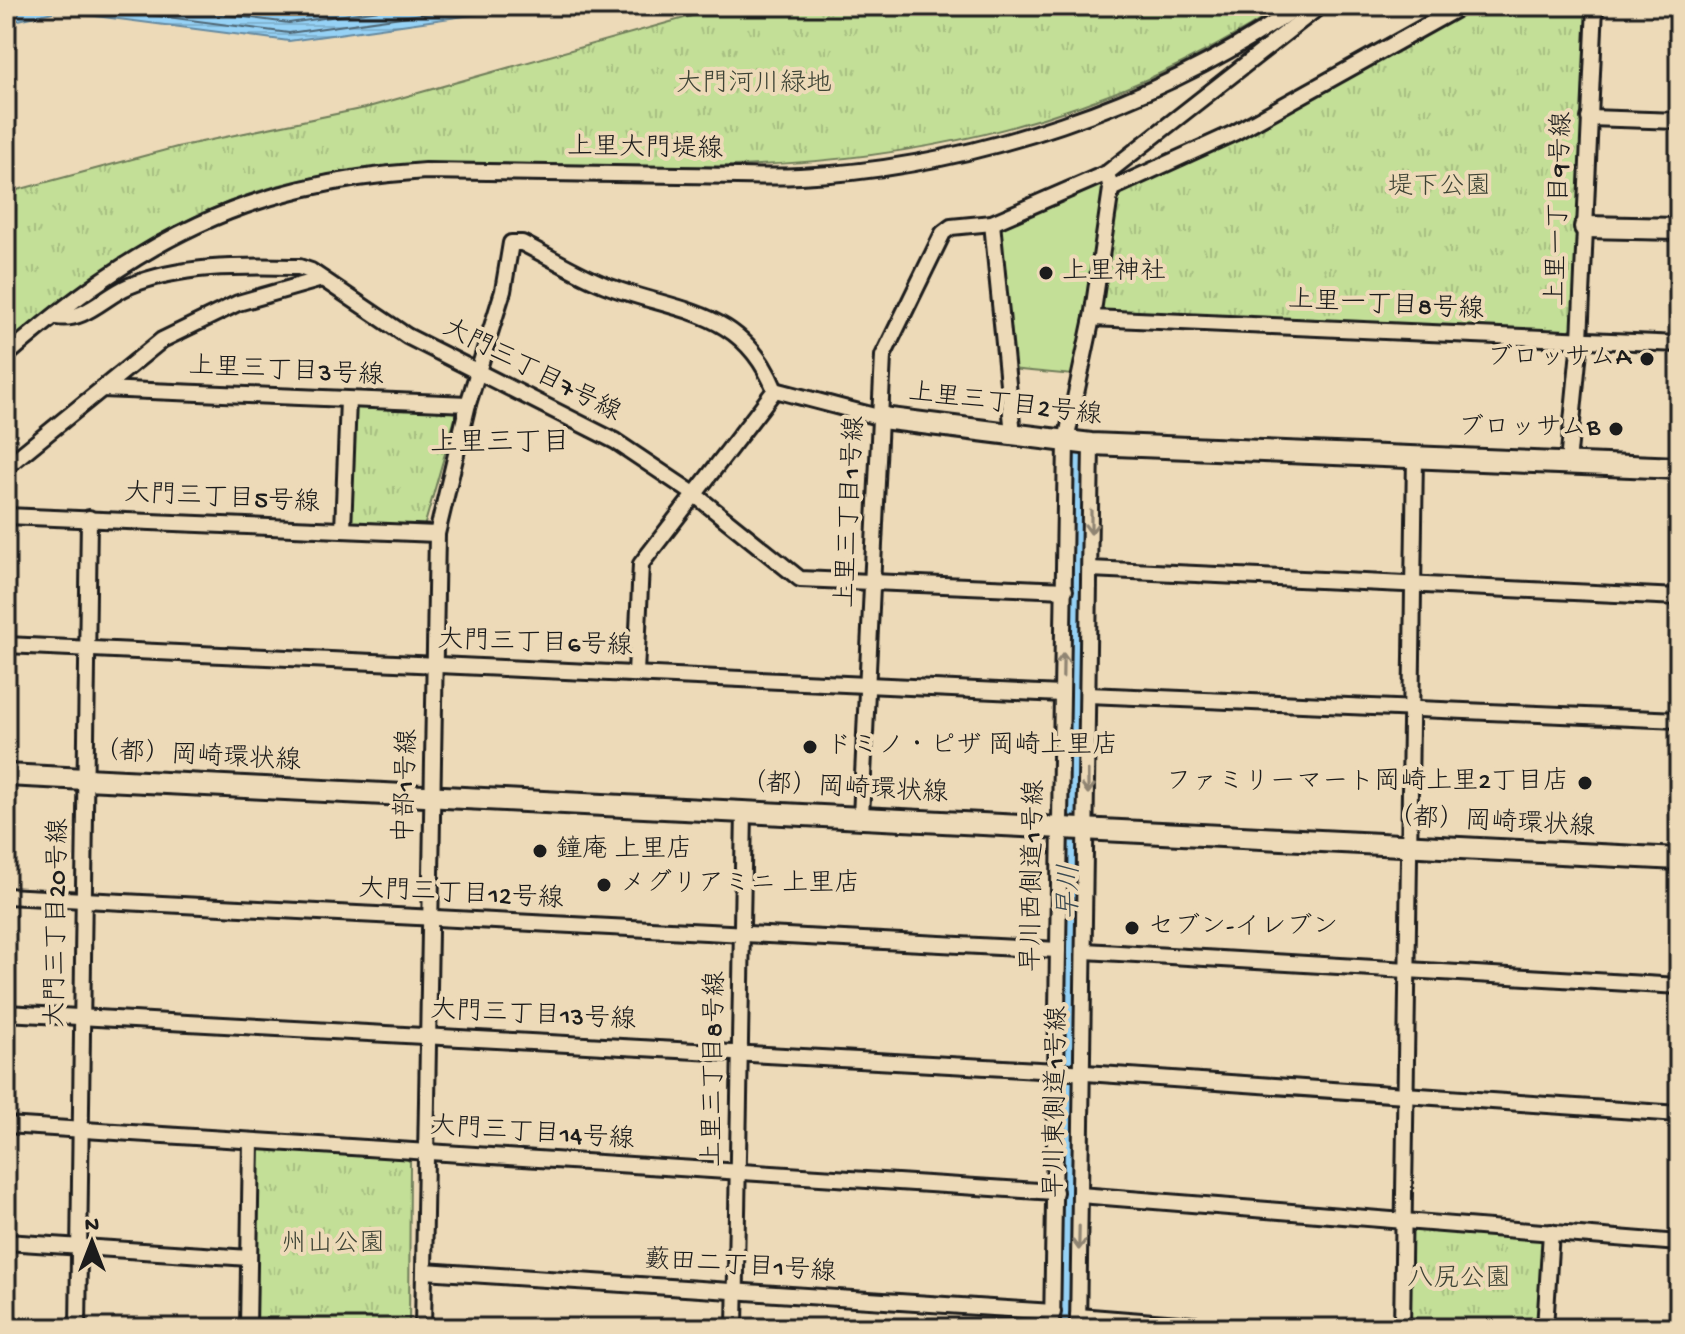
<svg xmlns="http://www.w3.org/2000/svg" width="1685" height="1334" font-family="'Gochi Hand','Klee One',sans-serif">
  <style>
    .grass { fill: #c3df97; stroke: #707e5a; stroke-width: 2 }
    .park { fill: url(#park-tufts); stroke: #707e5a; stroke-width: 2 }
    .water { fill: url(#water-rules); stroke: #65899f; stroke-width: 2 }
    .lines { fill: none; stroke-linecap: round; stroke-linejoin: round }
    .shore { stroke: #4d6573; stroke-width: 2 }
    .river { stroke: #96d2f6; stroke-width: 28 }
    .street-casing { stroke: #1c1c1c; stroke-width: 20 }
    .secondary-casing { stroke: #1c1c1c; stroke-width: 26 }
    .street { stroke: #eddab8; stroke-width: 14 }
    .secondary { stroke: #eddab8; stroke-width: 20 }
    .oneway { stroke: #8f8472 }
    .poi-dot { fill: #1c1c1c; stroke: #eddab8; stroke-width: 3 }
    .labels { text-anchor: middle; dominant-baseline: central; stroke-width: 8; stroke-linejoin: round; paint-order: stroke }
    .park-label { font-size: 26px; fill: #3d4335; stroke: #eddab8 }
    .street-label { font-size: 26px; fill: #1c1c1c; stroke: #eddab8 }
    .poi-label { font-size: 26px; fill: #1c1c1c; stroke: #eddab8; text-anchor: start }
    .neighbourhood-label { font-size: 28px; fill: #1c1c1c; stroke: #eddab8 }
    .water-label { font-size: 28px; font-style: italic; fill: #3a4a52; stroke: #eddab8 }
  </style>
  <defs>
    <pattern id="park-tufts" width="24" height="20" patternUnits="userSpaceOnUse" patternTransform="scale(2)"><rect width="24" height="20" fill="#c3df97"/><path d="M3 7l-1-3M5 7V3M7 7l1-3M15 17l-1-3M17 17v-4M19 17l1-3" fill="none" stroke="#a7bf82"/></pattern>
    <pattern id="water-rules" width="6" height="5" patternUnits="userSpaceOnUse" patternTransform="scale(2)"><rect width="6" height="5" fill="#96d2f6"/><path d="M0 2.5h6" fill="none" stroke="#81b4d2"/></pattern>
  </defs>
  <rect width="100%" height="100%" fill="#eddab8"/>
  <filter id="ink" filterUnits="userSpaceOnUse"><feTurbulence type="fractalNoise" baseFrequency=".0125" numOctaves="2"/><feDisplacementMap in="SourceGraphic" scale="16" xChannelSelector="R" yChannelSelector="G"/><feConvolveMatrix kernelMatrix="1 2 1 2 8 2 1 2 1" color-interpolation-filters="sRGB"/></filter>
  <g filter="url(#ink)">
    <polygon class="grass" points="1099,183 1103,189 1088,305 1073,375 1010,369 997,233 1005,224"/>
    <g class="park">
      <path d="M727,6H1283C1090,131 887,169 660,167C533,166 404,152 280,185C173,214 90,275 6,344V193L177,147L365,108Z"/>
      <polygon points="1476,6 1588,6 1572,328 1567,333 1106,312 1102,307 1116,196 1237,139"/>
      <polygon points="357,407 453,411 456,415 424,527 352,523 347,518 352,412"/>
      <polygon points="264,1148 407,1159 410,1162 409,1328 256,1328 258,1152"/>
      <polygon points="1414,1228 1540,1238 1546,1245 1541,1328 1409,1328 1411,1231"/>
    </g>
    <polygon class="water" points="6,6 534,6 289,41 57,11 6,23"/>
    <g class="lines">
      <g class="shore">
        <polyline points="83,6 289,33 478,6"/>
        <polyline points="160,6 289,23 407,6"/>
      </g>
      <polyline class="river" points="1064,1328 1079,456"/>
      <g class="street-casing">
        <g id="street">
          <polyline points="1589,118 1679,121"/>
          <polyline points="1111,189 1234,133 1462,6"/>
          <polyline points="992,223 1013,434"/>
          <path d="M57,317C84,322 105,296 129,286C183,264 242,266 299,267L311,271L407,336L615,441L694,494L800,579L1065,590"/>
          <polyline points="1092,318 1679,344"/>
          <path d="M6,356C140,240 246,183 425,171C510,173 595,174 679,175C719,175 760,178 800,176C971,168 1160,104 1299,6"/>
          <polyline points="102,389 468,404"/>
          <polyline points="775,390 882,418"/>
          <polyline points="1568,463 1580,340 1595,6"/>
          <polyline points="6,467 162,340 238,303 322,279"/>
          <polyline points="6,516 437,534"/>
          <polyline points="343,530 348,400"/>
          <polyline points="1090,569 1679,597"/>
          <polyline points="6,645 1062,694"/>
          <polyline points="636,673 641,564 775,390"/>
          <polyline points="1088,695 1679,720"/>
          <polyline points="861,817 883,356 943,233 951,227 992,223 1107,173 1320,6"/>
          <polyline points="6,896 1058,950"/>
          <polyline points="1085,951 1679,986"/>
          <polyline points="6,1013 1057,1071 1679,1114"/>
          <polyline points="6,1125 1055,1192"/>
          <polyline points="1080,1195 1679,1243"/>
          <polyline points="6,1242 249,1258"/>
          <polyline points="424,1271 1053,1312"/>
          <polyline points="1078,1316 1230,1328"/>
          <polyline points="78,1328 89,518"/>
          <polyline points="248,1328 251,1141"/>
          <path d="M423,1328L437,534L468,404L503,291L511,243H522C550,257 577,274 605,285C677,313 742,307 775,390"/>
          <polyline points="735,1328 744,811"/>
          <polyline points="1052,1328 1066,441 1092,318 1111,189 1107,173"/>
          <polyline points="1078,1328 1091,444"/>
          <polyline points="1402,1328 1415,456"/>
          <polyline points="1545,1328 1551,1232"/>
        </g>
      </g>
      <g class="secondary-casing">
        <g id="secondary">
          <polyline points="1585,227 1679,229"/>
          <polyline points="882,418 1091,444 1679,468"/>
          <polyline points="6,775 1679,859"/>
        </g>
      </g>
      <use href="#street" class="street"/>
      <use href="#secondary" class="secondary"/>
    </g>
    <defs><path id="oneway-shaft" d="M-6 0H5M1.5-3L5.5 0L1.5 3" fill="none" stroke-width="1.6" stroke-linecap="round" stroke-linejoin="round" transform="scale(2)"/></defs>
    <g class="oneway">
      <use href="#oneway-shaft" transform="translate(1091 522) rotate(90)"/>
      <use href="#oneway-shaft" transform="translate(1063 665) rotate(-89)"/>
      <use href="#oneway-shaft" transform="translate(1088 782) rotate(90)"/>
      <use href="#oneway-shaft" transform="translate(1079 1238) rotate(91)"/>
    </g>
  </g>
  <g class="poi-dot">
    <circle cx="1046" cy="273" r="8"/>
    <circle cx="1647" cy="359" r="8"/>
    <circle cx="1616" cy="429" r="8"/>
    <circle cx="810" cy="747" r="8"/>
    <circle cx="1585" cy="783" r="8"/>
    <circle cx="540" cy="851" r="8"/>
    <circle cx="604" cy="885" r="8"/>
    <circle cx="1132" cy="928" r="8"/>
  </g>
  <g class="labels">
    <g class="park-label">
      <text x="754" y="85">大門河川緑地</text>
      <text x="1439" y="188">堤下公園</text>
      <text x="333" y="1245">州山公園</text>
      <text x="1459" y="1280">八尻公園</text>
    </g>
    <g class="street-label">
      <text transform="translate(645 150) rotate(1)">上里大門堤線</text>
      <text transform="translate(1561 209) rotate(-88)">上里一丁目9号線</text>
      <text transform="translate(1386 307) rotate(3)">上里一丁目8号線</text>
      <text transform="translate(531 372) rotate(27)">大門三丁目7号線</text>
      <text transform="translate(286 373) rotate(3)">上里三丁目3号線</text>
      <text transform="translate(1005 406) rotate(7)">上里三丁目2号線</text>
      <text transform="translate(222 500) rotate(3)">大門三丁目5号線</text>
      <text transform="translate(852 512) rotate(-87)">上里三丁目1号線</text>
      <text transform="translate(535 645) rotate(2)">大門三丁目6号線</text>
      <text transform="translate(197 758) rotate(3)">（都）岡崎環状線</text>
      <text transform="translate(408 786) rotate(-88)">中部1号線</text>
      <text transform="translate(844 790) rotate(3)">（都）岡崎環状線</text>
      <text transform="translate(1491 824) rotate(3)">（都）岡崎環状線</text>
      <text transform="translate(1035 876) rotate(-89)">早川西側道1号線</text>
      <text transform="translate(461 896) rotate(3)">大門三丁目12号線</text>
      <text transform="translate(59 923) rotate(-89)">大門三丁目20号線</text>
      <text transform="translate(533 1017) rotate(3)">大門三丁目13号線</text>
      <text transform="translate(716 1069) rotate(-89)">上里三丁目8号線</text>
      <text transform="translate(1058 1102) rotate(-89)">早川東側道1号線</text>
      <text transform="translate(532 1135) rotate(4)">大門三丁目14号線</text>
      <text transform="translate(740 1268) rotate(4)">藪田二丁目1号線</text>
    </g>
    <g class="poi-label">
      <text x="1062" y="273">上里神社</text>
      <text x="1631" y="359" text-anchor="end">ブロッサムA</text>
      <text x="1600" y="429" text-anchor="end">ブロッサムB</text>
      <text x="826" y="747">ドミノ・ピザ 岡崎上里店</text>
      <text x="1569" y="783" text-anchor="end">ファミリーマート岡崎上里2丁目店</text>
      <text x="556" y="851">鐘庵 上里店</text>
      <text x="620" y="885">メグリアミニ 上里店</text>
      <text x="1148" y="928">セブン-イレブン</text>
    </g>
    <g class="neighbourhood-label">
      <text x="500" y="444">上里三丁目</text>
    </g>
    <g class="water-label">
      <text transform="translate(1071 892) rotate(-89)">早川</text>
    </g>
  </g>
  <rect width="1685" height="1334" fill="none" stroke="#eddab8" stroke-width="32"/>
  <rect x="16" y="16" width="1653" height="1302" fill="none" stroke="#1c1c1c" stroke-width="3" filter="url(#ink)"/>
  <g transform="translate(92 1242)" stroke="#eddab8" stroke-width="6" paint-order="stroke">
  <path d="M0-6L14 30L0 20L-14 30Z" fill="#1c1c1c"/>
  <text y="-12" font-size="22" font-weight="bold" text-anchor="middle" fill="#1c1c1c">N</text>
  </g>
</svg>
